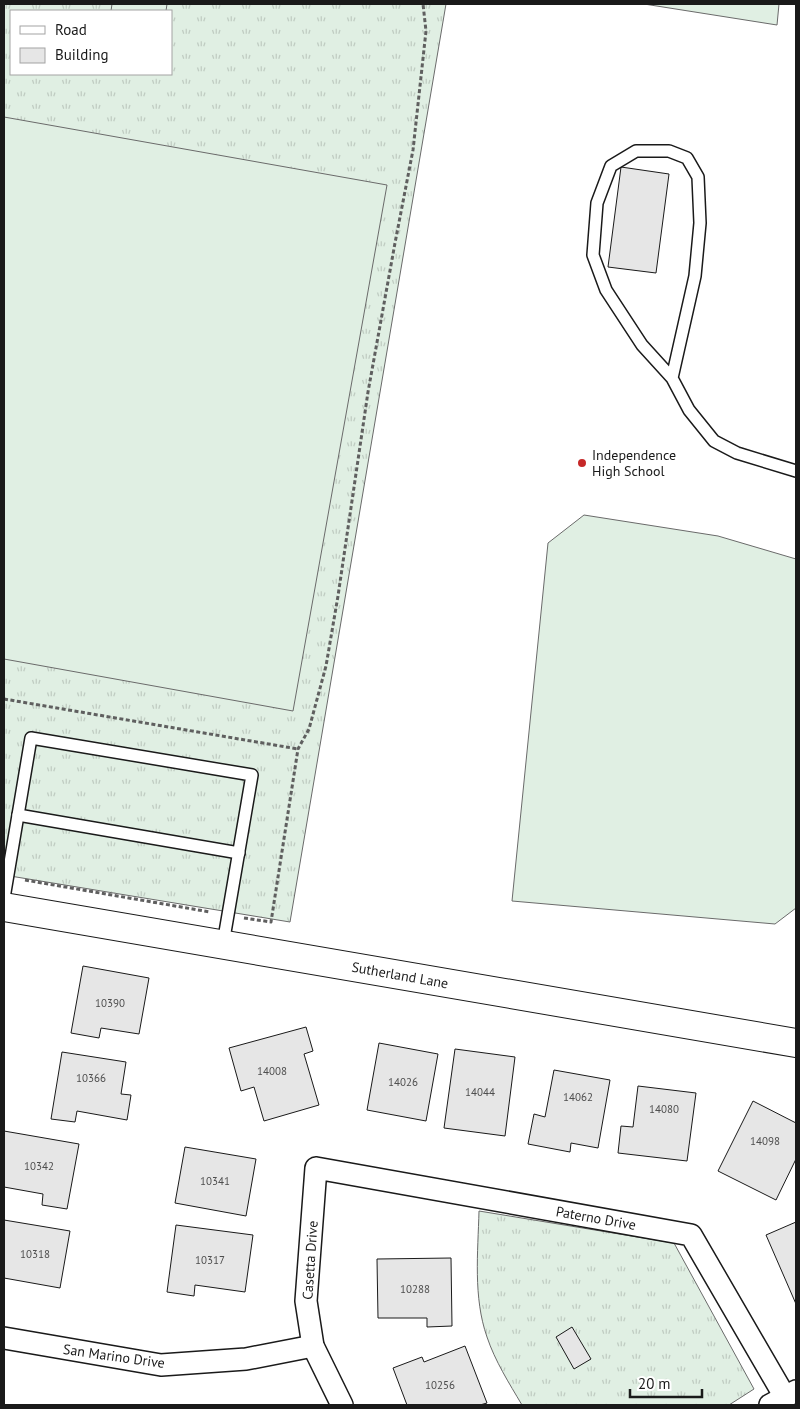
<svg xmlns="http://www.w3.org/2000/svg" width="800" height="1409" font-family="'PT Sans',sans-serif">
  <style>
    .grass { fill: url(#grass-tufts); stroke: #6a6a6a; fill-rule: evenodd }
    .garden { fill: #e0efe3; stroke: #6a6a6a }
    .building { fill: #e6e6e6; stroke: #1a1a1a }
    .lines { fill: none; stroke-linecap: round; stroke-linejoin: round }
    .service-casing { stroke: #1a1a1a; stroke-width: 14 }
    .minor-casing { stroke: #1a1a1a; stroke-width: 24 }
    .tertiary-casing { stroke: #1a1a1a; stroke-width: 30 }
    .path { stroke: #5f5f5f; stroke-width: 3; stroke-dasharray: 4 2.5; stroke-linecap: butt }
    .service { stroke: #fff; stroke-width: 11 }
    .minor { stroke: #fff; stroke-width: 21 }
    .tertiary { stroke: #fff; stroke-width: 28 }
    .poi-dot { fill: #c62828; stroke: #fff; stroke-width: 2 }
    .labels { text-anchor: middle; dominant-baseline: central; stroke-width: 4; stroke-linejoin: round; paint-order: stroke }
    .number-label { font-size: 11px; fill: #4d4d4d }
    .poi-label { font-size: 14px; fill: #1a1a1a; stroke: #fff; text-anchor: start }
    .street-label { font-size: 14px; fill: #1a1a1a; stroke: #fff }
  </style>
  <defs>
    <pattern id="grass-tufts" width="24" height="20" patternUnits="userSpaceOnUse" patternTransform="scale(1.25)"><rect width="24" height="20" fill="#e0efe3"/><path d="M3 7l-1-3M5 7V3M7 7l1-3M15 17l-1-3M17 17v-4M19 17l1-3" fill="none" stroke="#c0ccc2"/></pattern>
  </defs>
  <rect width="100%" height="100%" fill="#fff"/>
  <g class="grass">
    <path d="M4,4H446L290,922L4,875ZM11,11H171V74H11Z"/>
    <path d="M479,1211L674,1243L754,1389L729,1405H522C509,1383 495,1361 487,1337C473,1297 478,1252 479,1211Z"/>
  </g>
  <g class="garden">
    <polygon points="112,4 167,4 166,11 111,11"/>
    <polygon points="644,4 779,4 777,25"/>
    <polygon points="4,117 387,185 293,711 4,659"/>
    <polygon points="584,515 718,536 796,559 796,908 775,924 512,901 548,543"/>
  </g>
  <g class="building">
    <polygon points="621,167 669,174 656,273 608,267"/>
    <polygon points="83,966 149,978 139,1034 101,1028 99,1038 71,1033"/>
    <polygon points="306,1027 313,1051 304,1054 319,1105 264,1121 254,1087 241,1091 229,1048"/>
    <polygon points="379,1043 438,1054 426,1121 367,1110"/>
    <polygon points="455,1049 515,1057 505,1136 444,1128"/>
    <polygon points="62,1052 126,1062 121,1094 131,1095 127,1120 77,1111 75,1122 51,1119"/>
    <polygon points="554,1070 610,1080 598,1148 571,1143 570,1152 528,1144 534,1114 545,1117"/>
    <polygon points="638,1086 696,1093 687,1161 618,1153 621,1126 633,1127"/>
    <polygon points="753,1101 796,1123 796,1159 776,1200 718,1171"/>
    <polygon points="4,1131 79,1144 67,1209 42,1205 43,1194 4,1187"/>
    <polygon points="185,1147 256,1159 246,1216 175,1203"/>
    <polygon points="4,1220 70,1231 60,1288 4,1278"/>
    <polygon points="796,1222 796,1304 766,1235"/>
    <polygon points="176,1225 253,1235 245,1292 195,1285 194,1296 167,1292"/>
    <polygon points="451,1258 452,1326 427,1327 427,1318 378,1318 377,1259"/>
    <polygon points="572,1327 591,1359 574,1369 556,1337"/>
    <polygon points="465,1346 487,1403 480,1405 407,1405 393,1368 422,1357 424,1362"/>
  </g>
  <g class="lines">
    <g class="service-casing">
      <g id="service">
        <polyline points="672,378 695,276 700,223 698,177 687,158 669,151 636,151 611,166 597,203 593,255 606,290 642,345 672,378 689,410 714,441 737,453 796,471"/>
        <polyline points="18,815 239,853"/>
        <polyline points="4,898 31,738 252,775 223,944"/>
      </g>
    </g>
    <g class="minor-casing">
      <g id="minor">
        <polyline points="4,1338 161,1365 246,1359 313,1346"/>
        <polyline points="342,1405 313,1346 306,1301 316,1168 691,1235 785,1397"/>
        <polyline points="770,1405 796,1391"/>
      </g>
    </g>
    <g class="tertiary-casing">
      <polyline id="tertiary" points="4,907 796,1043"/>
    </g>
    <g class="path">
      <polyline points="4,699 298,749"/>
      <polyline points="25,880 210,912"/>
      <polyline points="244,918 271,922 298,749 309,729 326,666 338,596 368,392 395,243 413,150 426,31 423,4"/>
    </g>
    <use href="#service" class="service"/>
    <use href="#minor" class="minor"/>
    <use href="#tertiary" class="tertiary"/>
  </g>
  <circle class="poi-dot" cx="582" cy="463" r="5"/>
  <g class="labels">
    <g class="number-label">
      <text x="110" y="1003">10390</text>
      <text x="272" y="1071">14008</text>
      <text x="91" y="1078">10366</text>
      <text x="403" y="1082">14026</text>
      <text x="480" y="1092">14044</text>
      <text x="578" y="1097">14062</text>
      <text x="664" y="1109">14080</text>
      <text x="765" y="1141">14098</text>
      <text x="39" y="1166">10342</text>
      <text x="215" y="1181">10341</text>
      <text x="35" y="1254">10318</text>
      <text x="210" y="1260">10317</text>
      <text x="415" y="1289">10288</text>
      <text x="440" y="1385">10256</text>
    </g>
    <g class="poi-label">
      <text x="592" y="455">Independence<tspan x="592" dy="16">High School</tspan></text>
    </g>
    <g class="street-label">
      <text transform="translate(400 975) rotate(10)">Sutherland Lane</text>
      <text transform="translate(596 1218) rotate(10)">Paterno Drive</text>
      <text transform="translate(310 1260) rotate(-86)">Casetta Drive</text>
      <text transform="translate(114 1356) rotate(8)">San Marino Drive</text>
    </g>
  </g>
  <rect width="800" height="1409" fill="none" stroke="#1a1a1a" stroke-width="10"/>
  <rect x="10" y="10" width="162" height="65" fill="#ffffff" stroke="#a3a3a3"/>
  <rect x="20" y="26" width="25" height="8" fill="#ffffff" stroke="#a3a3a3"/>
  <text x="55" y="35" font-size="15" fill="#1a1a1a">Road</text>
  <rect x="20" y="48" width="25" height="15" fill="#e6e6e6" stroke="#a3a3a3"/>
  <text x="55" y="60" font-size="15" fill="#1a1a1a">Building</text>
  <path d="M630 1389v8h72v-8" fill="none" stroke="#1a1a1a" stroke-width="2.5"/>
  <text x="638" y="1389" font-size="15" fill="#1a1a1a" stroke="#ffffff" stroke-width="4" paint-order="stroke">20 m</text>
</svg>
